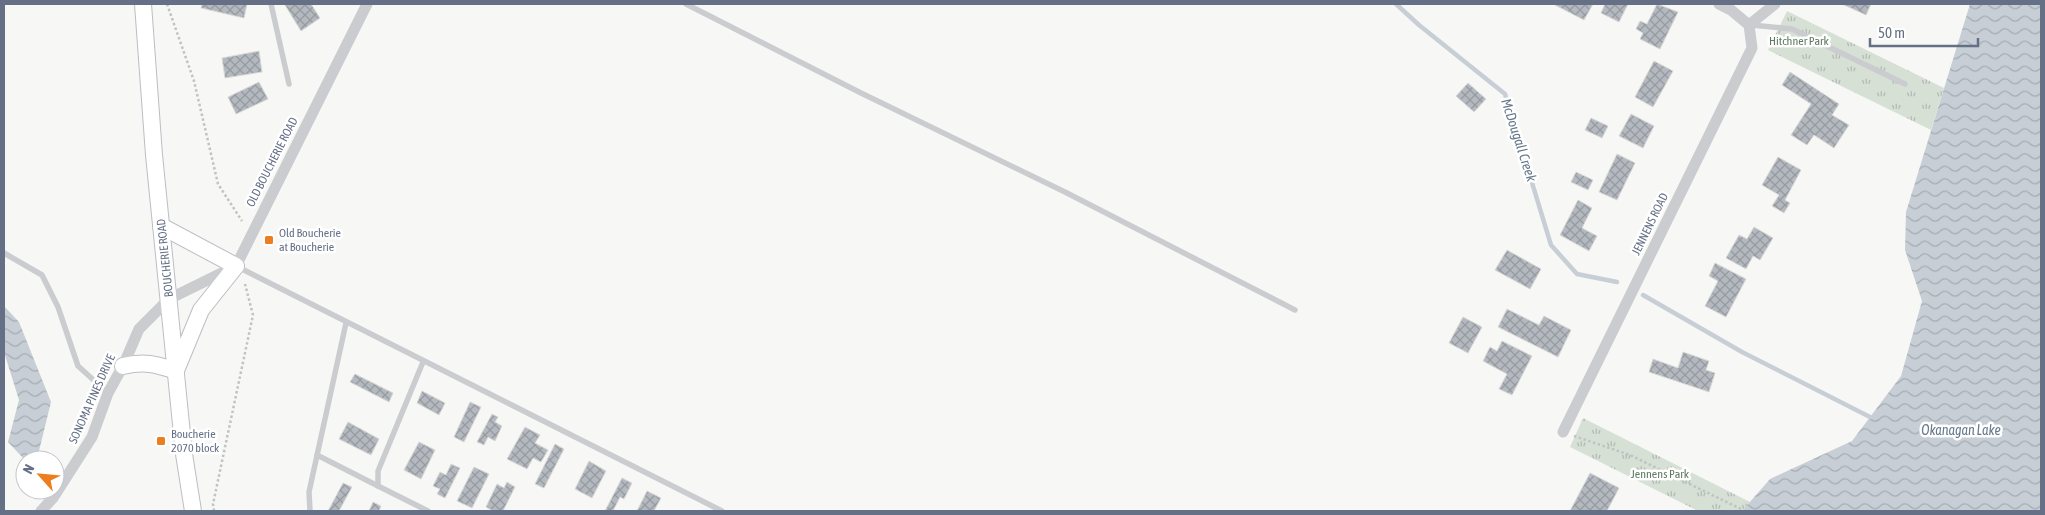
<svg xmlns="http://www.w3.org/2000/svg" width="2045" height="515" font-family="'Asap Condensed',sans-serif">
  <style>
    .park { fill: url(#park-tufts) }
    .water { fill: url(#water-waves) }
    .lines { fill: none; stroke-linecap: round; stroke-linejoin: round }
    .stream { stroke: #c7ced5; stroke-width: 4.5 }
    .building { fill: url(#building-cross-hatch); stroke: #d9d9d7 }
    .secondary-casing { stroke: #bcbec4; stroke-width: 18 }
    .path { stroke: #c1c2c5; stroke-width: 2.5; stroke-dasharray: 2.5 2.5; stroke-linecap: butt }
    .lane { stroke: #caccd0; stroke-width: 5.5 }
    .street { stroke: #caccd0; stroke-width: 11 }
    .secondary { stroke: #fff; stroke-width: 16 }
    .poi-dot { fill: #ec7e20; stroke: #fff; stroke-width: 2 }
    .labels { text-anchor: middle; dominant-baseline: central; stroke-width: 5; stroke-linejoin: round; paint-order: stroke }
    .park-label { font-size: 12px; fill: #607961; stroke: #fff }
    .street-label { font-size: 12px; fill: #657087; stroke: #fff }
    .poi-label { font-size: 12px; fill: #657087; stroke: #fff; text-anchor: start }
    .water-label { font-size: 14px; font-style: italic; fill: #66788a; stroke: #fff }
  </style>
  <defs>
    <pattern id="park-tufts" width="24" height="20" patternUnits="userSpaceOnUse" patternTransform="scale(1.25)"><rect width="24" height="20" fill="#d7e0d5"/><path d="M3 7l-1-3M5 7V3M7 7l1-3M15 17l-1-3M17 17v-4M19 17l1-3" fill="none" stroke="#b2bab2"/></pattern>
    <pattern id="water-waves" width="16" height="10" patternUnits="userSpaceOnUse" patternTransform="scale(1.25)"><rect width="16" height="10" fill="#c7ced5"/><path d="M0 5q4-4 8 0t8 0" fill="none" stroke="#a5acb2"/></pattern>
    <pattern id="building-cross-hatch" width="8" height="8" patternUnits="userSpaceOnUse" patternTransform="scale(1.25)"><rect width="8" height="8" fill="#b4b9c0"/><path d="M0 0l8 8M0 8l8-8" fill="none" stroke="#969ba2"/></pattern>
  </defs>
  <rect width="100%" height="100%" fill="#f7f8f5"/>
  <g class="park">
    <polygon points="1787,11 1944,88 1931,130 1768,50"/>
    <polygon points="1583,418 1750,502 1742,511 1698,511 1570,447"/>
  </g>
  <g class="water">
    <polygon points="1970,4 2041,4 2041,511 1742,511 1770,479 1852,441 1901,376 1922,301 1905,250 1906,212"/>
    <polygon points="4,306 19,322 51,402 38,455 23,458 8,442 19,400 4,352"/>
  </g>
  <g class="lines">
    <g class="stream">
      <polyline points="1396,4 1419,25 1505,94 1551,245 1577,274 1617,282"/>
      <polyline points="1643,295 1742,352 1870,417"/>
    </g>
  </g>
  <g class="building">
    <polygon points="202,4 247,4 244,18 201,8"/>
    <polygon points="286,4 311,4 320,18 301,31 285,5"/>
    <polygon points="1556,4 1593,4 1584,20 1555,5"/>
    <polygon points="1605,4 1628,4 1619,22 1601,13"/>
    <polygon points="1657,4 1678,12 1660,49 1640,39 1643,33 1636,29 1640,21 1647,24"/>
    <polygon points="1842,4 1871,4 1866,15"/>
    <polygon points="259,51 262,72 225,78 222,58"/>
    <polygon points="1654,61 1673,71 1653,107 1635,97"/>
    <polygon points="1790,72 1839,104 1832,115 1849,125 1834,148 1814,135 1807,145 1791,135 1811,104 1782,85"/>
    <polygon points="259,82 268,99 236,114 228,97"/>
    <polygon points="1468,83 1486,99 1474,112 1456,96"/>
    <polygon points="1631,114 1654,126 1643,148 1619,136"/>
    <polygon points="1591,118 1608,126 1602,138 1585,130"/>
    <polygon points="1617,154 1635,163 1617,200 1599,192"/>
    <polygon points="1778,157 1801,170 1785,200 1790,203 1784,213 1772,206 1779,195 1762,185"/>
    <polygon points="1576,172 1593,180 1588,190 1571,182"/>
    <polygon points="1578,200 1592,208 1582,228 1597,236 1589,251 1560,235"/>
    <polygon points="1754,227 1773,238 1760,260 1753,256 1746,269 1726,258 1739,235 1747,239"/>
    <polygon points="1507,250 1541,269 1530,289 1495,270"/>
    <polygon points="1715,263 1746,279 1726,317 1705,306 1718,281 1709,276"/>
    <polygon points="1507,309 1539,325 1544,316 1571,330 1558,357 1498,327"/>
    <polygon points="1463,317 1482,327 1468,353 1449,343"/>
    <polygon points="1502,341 1532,356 1512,395 1499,389 1507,374 1483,361 1490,347 1497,351"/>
    <polygon points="1683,352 1709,361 1706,370 1715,373 1709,392 1649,372 1653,359 1678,368"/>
    <polygon points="355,374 393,393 389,402 350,382"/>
    <polygon points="422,391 445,403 439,415 417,403"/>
    <polygon points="470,402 481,407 464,442 454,437"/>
    <polygon points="492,414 498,417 495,422 502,426 495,441 488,437 484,445 477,442"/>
    <polygon points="348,422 379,439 371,455 339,439"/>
    <polygon points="525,427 540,435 535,443 548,450 541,462 533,458 527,469 507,459"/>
    <polygon points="419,442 435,450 421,479 404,470"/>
    <polygon points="555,444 564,449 544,488 535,484"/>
    <polygon points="589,461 606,471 592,498 575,489"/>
    <polygon points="451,464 460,468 445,498 437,494 440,489 433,486 440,472 446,475"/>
    <polygon points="474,467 489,474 472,508 457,501"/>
    <polygon points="1590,473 1619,488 1607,511 1570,511"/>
    <polygon points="622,478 632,483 624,499 620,497 613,511 605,511"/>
    <polygon points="507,482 515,487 503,511 493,511 486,507 497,484 504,488"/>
    <polygon points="343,483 352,487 339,511 328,511"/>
    <polygon points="647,491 661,498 654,511 637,511"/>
    <polygon points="373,502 381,506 379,511 369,511"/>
  </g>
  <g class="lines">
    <g class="secondary-casing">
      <g id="secondary">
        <polyline points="143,4 154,155 184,454 193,511"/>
        <polyline points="161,226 236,266 201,310 177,368"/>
        <path d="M123,366C144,361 156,364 176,371"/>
      </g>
    </g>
    <g class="path">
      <polyline points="167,4 194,81 218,184 242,221"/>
      <polyline points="1574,436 1630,455 1743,510"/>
      <polyline points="214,511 213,504 253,315 245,284"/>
    </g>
    <g class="lane">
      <polyline points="271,4 289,84"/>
      <polyline points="686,4 861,93 1065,192 1295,310"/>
      <polyline points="1751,25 1792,29 1905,84"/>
      <polyline points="4,253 42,275 58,307 78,366 108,393"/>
      <polyline points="238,267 722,511"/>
      <polyline points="423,362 378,471 378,486 428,511"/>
      <polyline points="317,455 378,486"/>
      <polyline points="310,511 309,492 346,323"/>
    </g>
    <g class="street">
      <polyline points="1719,4 1731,10 1749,25"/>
      <polyline points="1749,25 1775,4"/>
      <polyline points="1563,432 1752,48 1749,25"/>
      <polyline points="41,511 53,498 92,437 108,393 123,366 139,329 169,299 236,266 367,4"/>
    </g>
    <use href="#secondary" class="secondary"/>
  </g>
  <g class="poi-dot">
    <rect x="264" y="235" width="10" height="10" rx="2.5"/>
    <rect x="156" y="436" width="10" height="10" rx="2.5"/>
  </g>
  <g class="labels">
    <g class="park-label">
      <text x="1799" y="41">Hitchner Park</text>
      <text x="1660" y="474">Jennens Park</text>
    </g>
    <g class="street-label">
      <text transform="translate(272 162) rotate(-63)">OLD BOUCHERIE ROAD</text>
      <text transform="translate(1650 224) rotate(-64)">JENNENS ROAD</text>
      <text transform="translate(165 258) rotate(-96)">BOUCHERIE ROAD</text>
      <text transform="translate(92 399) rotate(-66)">SONOMA PINES DRIVE</text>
    </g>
    <g class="poi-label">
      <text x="279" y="233">Old Boucherie<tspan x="279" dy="14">at Boucherie</tspan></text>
      <text x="171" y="434">Boucherie<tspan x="171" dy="14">2070 block</tspan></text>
    </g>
    <g class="water-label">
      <text transform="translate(1519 140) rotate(72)">McDougall Creek</text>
      <text x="1961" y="430">Okanagan Lake</text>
    </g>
  </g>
  <rect width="2045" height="515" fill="none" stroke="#657087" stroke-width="10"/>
  <g transform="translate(40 475) rotate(297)"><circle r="24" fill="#ffffff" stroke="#c1c6cf"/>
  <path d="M0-4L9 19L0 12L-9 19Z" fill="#ec7e20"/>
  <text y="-8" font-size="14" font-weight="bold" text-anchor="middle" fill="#657087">N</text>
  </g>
  <path d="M1870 38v8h108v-8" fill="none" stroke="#657087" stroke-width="2.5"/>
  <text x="1878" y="38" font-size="15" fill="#657087" stroke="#ffffff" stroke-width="4" paint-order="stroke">50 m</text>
</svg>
